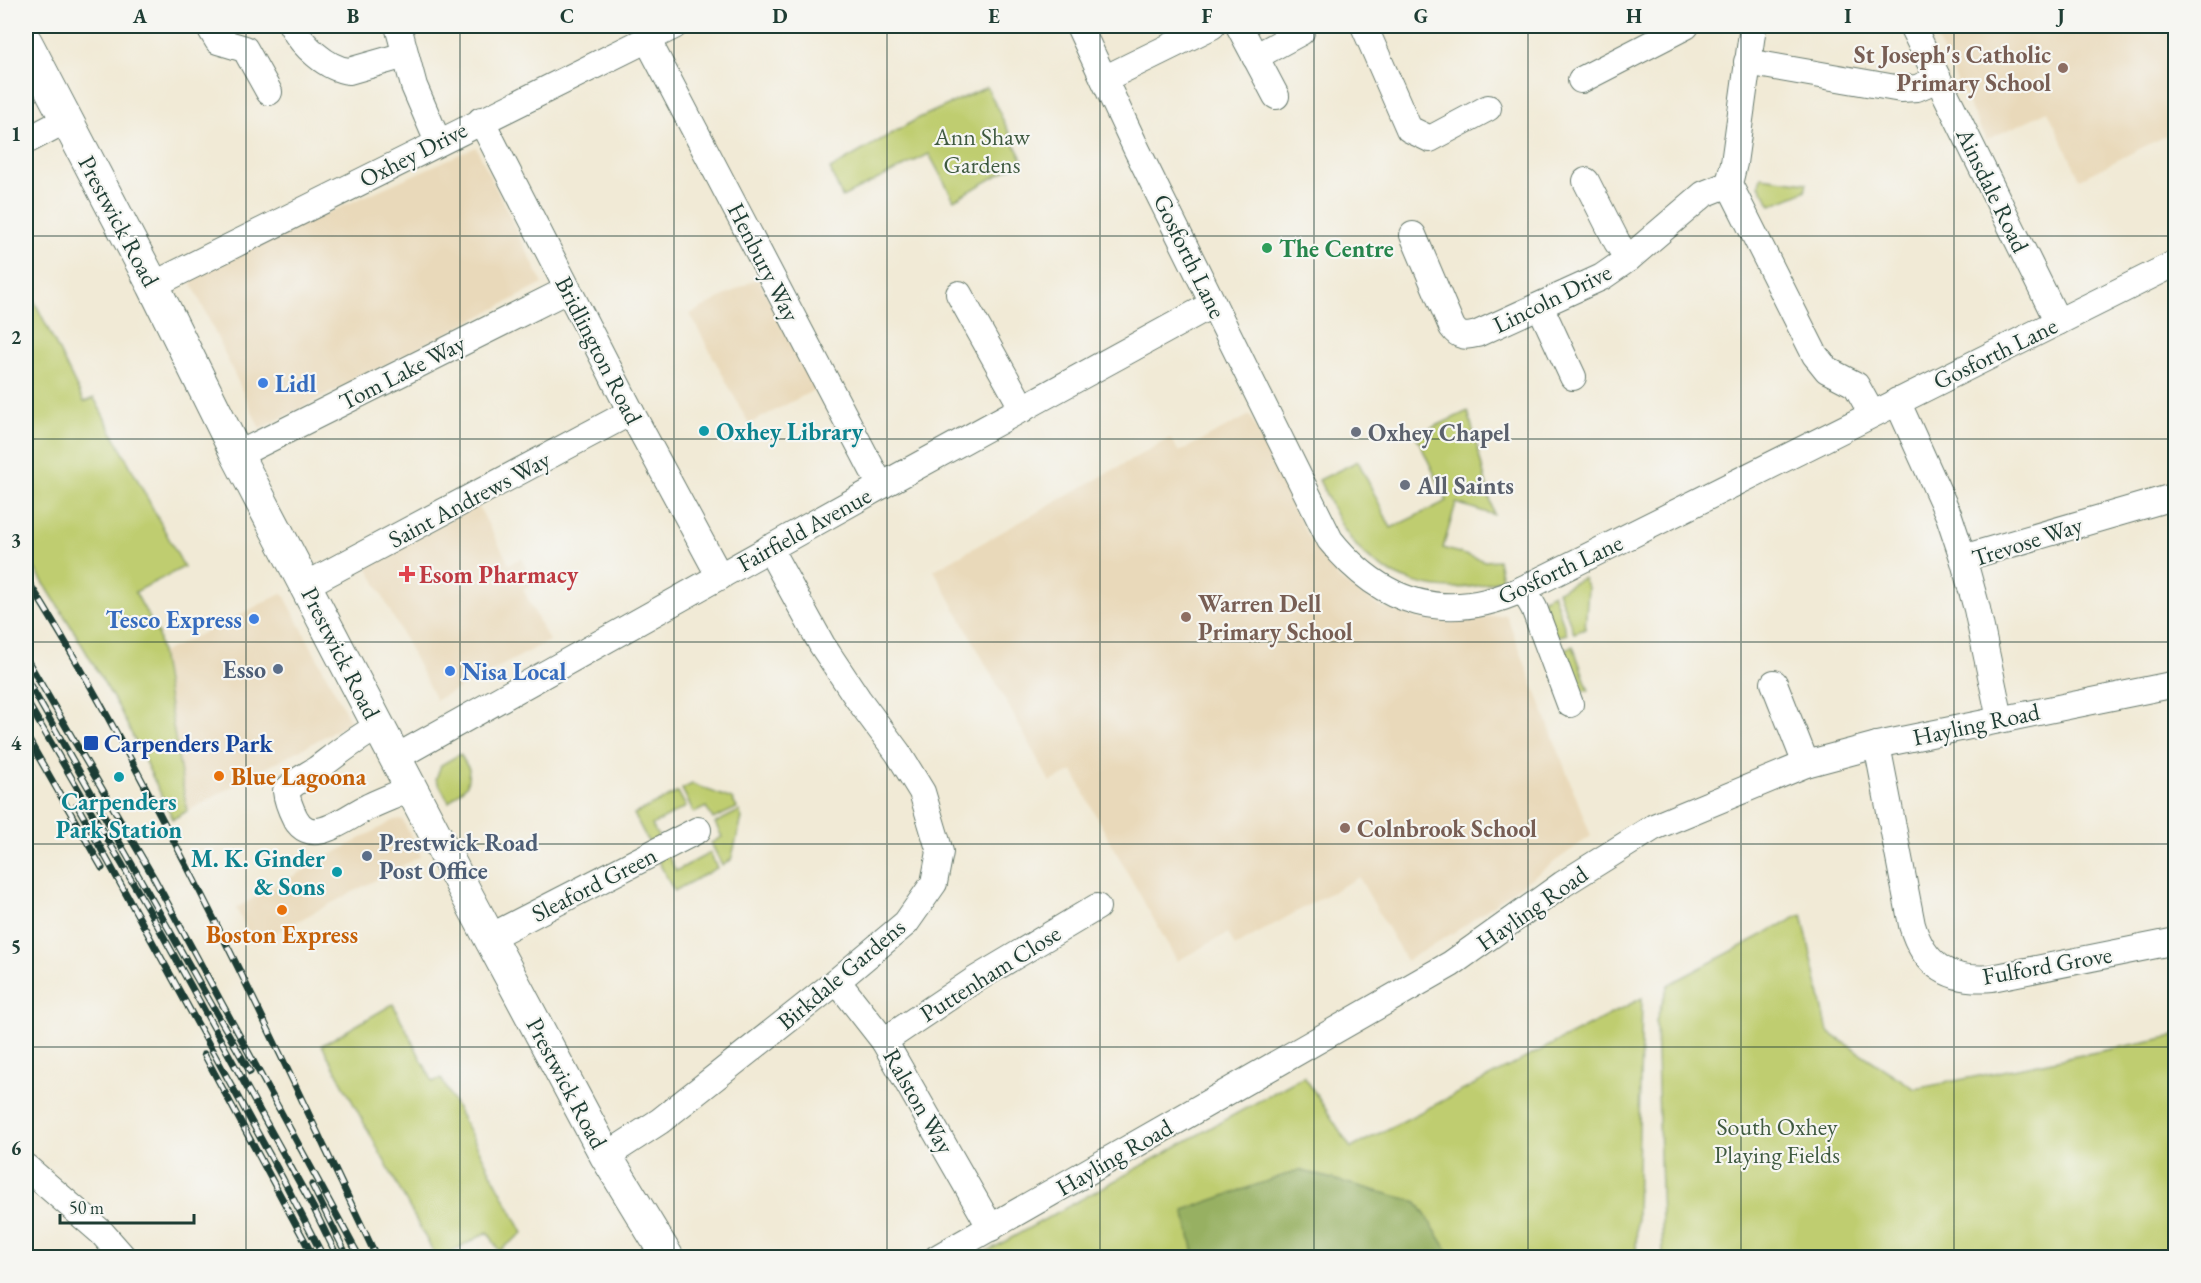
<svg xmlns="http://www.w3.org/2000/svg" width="2201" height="1283" font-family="'EB Garamond',serif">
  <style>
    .built { fill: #e9d9ba }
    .green { fill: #bfcd70; stroke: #6f8552; stroke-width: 1.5 }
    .forest { fill: #97b062; stroke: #5b764b; stroke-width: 1.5 }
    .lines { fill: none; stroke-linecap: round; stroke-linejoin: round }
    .minor-casing { stroke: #687a6d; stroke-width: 28 }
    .major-casing { stroke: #687a6d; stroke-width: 34 }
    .minor { stroke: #fff; stroke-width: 26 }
    .major { stroke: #fff; stroke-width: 32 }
    .rail-casing { stroke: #1f3d34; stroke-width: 7 }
    .rail { stroke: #f6f6f2; stroke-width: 4.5; stroke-dasharray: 14; stroke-linecap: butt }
    .grid { fill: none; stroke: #1f3d34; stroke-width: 1.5; stroke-opacity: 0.55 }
    .education-dot { fill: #8d6e63; stroke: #f6f6f2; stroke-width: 2 }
    .leisure-dot { fill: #2e9e5b; stroke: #f6f6f2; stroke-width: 2 }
    .shop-dot { fill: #3f7fe0; stroke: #f6f6f2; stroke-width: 2 }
    .culture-dot { fill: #0f9aa8; stroke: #f6f6f2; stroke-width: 2 }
    .worship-dot { fill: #6b7280; stroke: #f6f6f2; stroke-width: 2 }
    .health-dot { fill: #e0444e; stroke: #f6f6f2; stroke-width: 2 }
    .service-dot { fill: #5c6f8a; stroke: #f6f6f2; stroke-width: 2 }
    .transit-dot { fill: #1a4fb4; stroke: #f6f6f2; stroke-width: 2 }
    .food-dot { fill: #e8710a; stroke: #f6f6f2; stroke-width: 2 }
    .labels { text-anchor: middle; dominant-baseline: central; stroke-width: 4.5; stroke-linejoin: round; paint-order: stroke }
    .education-label { font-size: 24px; font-weight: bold; fill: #785e54; stroke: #f6f6f2; text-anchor: start }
    .park-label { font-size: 24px; fill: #3f5a40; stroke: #f6f6f2 }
    .street-label { font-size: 24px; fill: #1f3d34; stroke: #f6f6f2 }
    .leisure-label { font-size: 24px; font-weight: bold; fill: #27864d; stroke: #f6f6f2; text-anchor: start }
    .shop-label { font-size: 24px; font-weight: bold; fill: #366cbe; stroke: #f6f6f2; text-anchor: start }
    .culture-label { font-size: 24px; font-weight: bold; fill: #0d838f; stroke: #f6f6f2; text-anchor: start }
    .worship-label { font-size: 24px; font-weight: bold; fill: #5b616d; stroke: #f6f6f2; text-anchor: start }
    .health-label { font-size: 24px; font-weight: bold; fill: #be3a42; stroke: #f6f6f2; text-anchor: start }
    .service-label { font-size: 24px; font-weight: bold; fill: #4e5e75; stroke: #f6f6f2; text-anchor: end }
    .transit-label { font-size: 24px; font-weight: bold; fill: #164399; stroke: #f6f6f2; text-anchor: start }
    .food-label { font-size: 24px; font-weight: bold; fill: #c56008; stroke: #f6f6f2; text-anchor: start }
    .neatline { fill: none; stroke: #1f3d34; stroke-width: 2 }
    .grid-label { font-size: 20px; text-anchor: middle; font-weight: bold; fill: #1f3d34 }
  </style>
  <rect width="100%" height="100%" fill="#f6f6f2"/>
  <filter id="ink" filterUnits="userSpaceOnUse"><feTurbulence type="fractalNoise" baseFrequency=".0167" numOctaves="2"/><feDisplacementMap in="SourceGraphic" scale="12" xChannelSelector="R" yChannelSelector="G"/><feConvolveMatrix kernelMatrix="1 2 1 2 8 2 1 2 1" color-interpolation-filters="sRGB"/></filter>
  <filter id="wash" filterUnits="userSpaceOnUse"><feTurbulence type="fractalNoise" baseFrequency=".008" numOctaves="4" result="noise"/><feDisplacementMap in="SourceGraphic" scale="24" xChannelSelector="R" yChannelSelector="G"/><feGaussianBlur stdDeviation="1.35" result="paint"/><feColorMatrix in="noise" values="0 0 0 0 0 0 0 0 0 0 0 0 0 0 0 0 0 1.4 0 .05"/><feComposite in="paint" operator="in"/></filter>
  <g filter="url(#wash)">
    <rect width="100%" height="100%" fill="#f1ead6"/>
    <g class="built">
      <polygon points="1930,26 2175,26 2175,131 2080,179 2048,111 1986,140"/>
      <polygon points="476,147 543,284 260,429 188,275"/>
      <polygon points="758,278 816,389 749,424 690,314"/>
      <polygon points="1250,415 1307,535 1339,579 1380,607 1425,620 1453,623 1506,614 1591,836 1461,928 1406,961 1359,877 1235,946 1228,933 1177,961 1098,820 1073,771 1050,782 934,570 1170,438 1179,452"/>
      <polygon points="478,505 509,564 521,558 534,583 523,589 549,641 436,700 366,564"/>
      <polygon points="283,593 351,722 187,811 162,653"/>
      <polygon points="402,819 421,856 254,944 236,908 394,820"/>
    </g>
    <g class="green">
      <polygon points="987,87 1023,161 954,200 929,154 842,197 830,169 917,119"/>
      <polygon points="1761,177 1807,183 1805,191 1771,205 1759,185"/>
      <polygon points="30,292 84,402 94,398 184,567 135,592 158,634 187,811 173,819 119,708 72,628 26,555 26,295"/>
      <path d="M1468,411L1494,515L1456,503L1443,548L1485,561L1498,560L1502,579C1445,600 1377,583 1344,529C1334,514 1327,496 1319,480L1358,461L1391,528L1447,501L1416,435Z"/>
      <polygon points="1583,578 1588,588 1585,629 1574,633 1558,591"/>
      <polygon points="1553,593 1567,634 1555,637 1542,599"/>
      <polygon points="1573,646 1589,691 1581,691 1574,676 1557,653"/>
      <polygon points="460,754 469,769 467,785 449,802 436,779 441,765"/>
      <polygon points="692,784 732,799 737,808 713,819 706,807 694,813 682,789"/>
      <polygon points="678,792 686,807 652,825 661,842 651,847 634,814"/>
      <polygon points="739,811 742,818 731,860 722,865 711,843 722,837 715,823"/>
      <polygon points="710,853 717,868 674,891 657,859 667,854 676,871"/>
      <polygon points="1802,914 1828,1032 1915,1089 2175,1036 2175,1257 1663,1257 1656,1021 1668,985"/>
      <polygon points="1642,998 1636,1257 975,1258 1304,1076 1351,1148"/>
      <polygon points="393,1004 433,1082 441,1078 523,1233 499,1251 488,1232 442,1257 436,1257 322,1045"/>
    </g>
    <polygon class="forest" points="1299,1170 1417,1202 1452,1257 1195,1257 1184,1210"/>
  </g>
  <g filter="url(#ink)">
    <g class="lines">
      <g class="minor-casing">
        <g id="minor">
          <polyline points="209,26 218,41 245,49 269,92"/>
          <path d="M292,26C302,45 327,69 349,71L405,55"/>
          <polyline points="398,26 414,86 438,142"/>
          <path d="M1079,26L1137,150L1330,540C1382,605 1447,624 1523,589L2176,263"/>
          <polyline points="1239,26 1276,96"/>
          <polyline points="1364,26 1409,129 1430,139 1488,108"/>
          <polyline points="1753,26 1734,163 1729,184 1815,355 1827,370 1856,385 1872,414"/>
          <polyline points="1912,26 2058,322"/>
          <polyline points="647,39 881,486"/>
          <polyline points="1255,57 1301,32"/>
          <polyline points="1747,62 1901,89 1917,88 1938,79"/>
          <polyline points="1104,79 1212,26"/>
          <polyline points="1581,80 1686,26"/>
          <polyline points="481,120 631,412 720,577"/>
          <polyline points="26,141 66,120"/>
          <polyline points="1586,181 1617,242 1628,259"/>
          <path d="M1413,235L1452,327C1459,337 1465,337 1477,334L1602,277L1628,259L1704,194L1729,184"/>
          <polyline points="153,285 674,26"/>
          <polyline points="959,294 1023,409"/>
          <polyline points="1540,306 1573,377"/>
          <polyline points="1897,401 1949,516 1963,558"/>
          <polyline points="237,455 567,290"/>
          <polyline points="306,585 631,412"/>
          <polyline points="1523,589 1534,608 1570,704"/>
          <polyline points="1774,683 1806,764"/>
          <polyline points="2000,719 1977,609 1963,558 2176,496"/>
          <path d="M379,726C355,739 338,753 317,769C306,776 295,781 286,791C287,801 290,808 295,818C312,849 346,817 368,807C382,800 397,795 411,788"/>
          <path d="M1877,745L1912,925C1924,966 1950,982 1992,978L2176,941"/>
          <polyline points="395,758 881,486 1213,304"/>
          <polyline points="490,937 698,830"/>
          <polyline points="837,981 884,1041 991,1228"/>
          <polyline points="884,1041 973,981 1097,907"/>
          <polyline points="606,1156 660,1121 837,981 906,923 934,883 940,852 922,792 898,753 858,699 822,645 769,548"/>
          <polyline points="26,1167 102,1233 124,1258"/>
          <polyline points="937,1258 1451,964 1563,884 1654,827 1806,764 1877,745 2176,684"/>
        </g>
      </g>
      <g class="major-casing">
        <polyline id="major" points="26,42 153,285 237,455 469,899 606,1156 668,1258"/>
      </g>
      <use href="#minor" class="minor"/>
      <use href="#major" class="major"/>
      <g class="rail-casing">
        <g id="rail">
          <path d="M26,578C77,658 122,742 166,826C241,968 308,1113 377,1258"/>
          <polyline points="26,658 154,878 360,1258"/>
          <polyline points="26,678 250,1072"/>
          <polyline points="26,700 150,912 314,1209 338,1258"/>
          <polyline points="26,735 102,868"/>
          <polyline points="77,805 283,1179 324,1258"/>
          <polyline points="204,1054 314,1258"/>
          <polyline points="312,1185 348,1258"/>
        </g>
      </g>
      <use href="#rail" class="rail"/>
    </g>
  </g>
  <path class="grid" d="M246,26V1258M460,26V1258M674,26V1258M887,26V1258M1100,26V1258M1314,26V1258M1528,26V1258M1741,26V1258M1954,26V1258M26,236H2176M26,439H2176M26,642H2176M26,844H2176M26,1047H2176"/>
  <g class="education-dot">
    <circle cx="2063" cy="68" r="6"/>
    <circle cx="1186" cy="617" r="6"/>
    <circle cx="1345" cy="828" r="6"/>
  </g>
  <circle class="leisure-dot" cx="1267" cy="248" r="6"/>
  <g class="shop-dot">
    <circle cx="263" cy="383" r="6"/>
    <circle cx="254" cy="619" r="6"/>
    <circle cx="450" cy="671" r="6"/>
  </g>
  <g class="culture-dot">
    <circle cx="704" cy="431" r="6"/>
    <circle cx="119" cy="777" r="6"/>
    <circle cx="337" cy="872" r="6"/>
  </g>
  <g class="worship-dot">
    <circle cx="1356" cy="432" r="6"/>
    <circle cx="1405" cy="485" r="6"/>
  </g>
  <path class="health-dot" d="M404 565h6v6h6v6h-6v6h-6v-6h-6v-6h6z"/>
  <g class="service-dot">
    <circle cx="278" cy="669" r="6"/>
    <circle cx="367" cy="856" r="6"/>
  </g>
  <rect class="transit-dot" x="83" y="735" width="16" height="16" rx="3"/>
  <g class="food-dot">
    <circle cx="219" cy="776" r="6"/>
    <circle cx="282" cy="910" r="6"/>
  </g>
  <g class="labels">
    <g class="education-label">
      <text x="2051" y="54" text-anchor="end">St Joseph's Catholic<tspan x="2051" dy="28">Primary School</tspan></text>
      <text x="1198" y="603">Warren Dell<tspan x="1198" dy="28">Primary School</tspan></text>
      <text x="1357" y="828">Colnbrook School</text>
    </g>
    <g class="park-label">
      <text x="982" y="136">Ann Shaw<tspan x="982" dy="28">Gardens</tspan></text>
      <text x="1777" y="1126">South Oxhey<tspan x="1777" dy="28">Playing Fields</tspan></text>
    </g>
    <g class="street-label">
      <text transform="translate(413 154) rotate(-27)">Oxhey Drive</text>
      <text transform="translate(1993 190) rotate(64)">Ainsdale Road</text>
      <text transform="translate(119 221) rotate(62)">Prestwick Road</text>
      <text transform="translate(1190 256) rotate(64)">Gosforth Lane</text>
      <text transform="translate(764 262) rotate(63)">Henbury Way</text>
      <text transform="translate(1552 298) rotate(-26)">Lincoln Drive</text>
      <text transform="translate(599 350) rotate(63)">Bridlington Road</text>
      <text transform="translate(1995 353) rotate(-26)">Gosforth Lane</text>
      <text transform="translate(402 372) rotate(-27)">Tom Lake Way</text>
      <text transform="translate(469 499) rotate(-28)">Saint Andrews Way</text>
      <text transform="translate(804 529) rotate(-29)">Fairfield Avenue</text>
      <text transform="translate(2027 541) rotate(-18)">Trevose Way</text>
      <text transform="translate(1560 569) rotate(-25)">Gosforth Lane</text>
      <text transform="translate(341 653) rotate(63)">Prestwick Road</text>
      <text transform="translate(1976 724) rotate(-12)">Hayling Road</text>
      <text transform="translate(594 884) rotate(-27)">Sleaford Green</text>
      <text transform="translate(1532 908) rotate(-35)">Hayling Road</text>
      <text transform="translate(2047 965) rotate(-10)">Fulford Grove</text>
      <text transform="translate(990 973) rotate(-32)">Puttenham Close</text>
      <text transform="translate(841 974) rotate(-40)">Birkdale Gardens</text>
      <text transform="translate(567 1083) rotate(62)">Prestwick Road</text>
      <text transform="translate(919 1101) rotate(60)">Ralston Way</text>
      <text transform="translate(1114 1157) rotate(-30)">Hayling Road</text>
    </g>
    <g class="leisure-label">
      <text x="1279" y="248">The Centre</text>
    </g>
    <g class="shop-label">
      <text x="275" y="383">Lidl</text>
      <text x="242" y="619" text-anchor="end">Tesco Express</text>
      <text x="462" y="671">Nisa Local</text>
    </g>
    <g class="culture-label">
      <text x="716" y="431">Oxhey Library</text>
      <text x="119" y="801" text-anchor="middle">Carpenders<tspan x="119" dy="28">Park Station</tspan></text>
      <text x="325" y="858" text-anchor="end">M. K. Ginder<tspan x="325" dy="28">&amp; Sons</tspan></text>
    </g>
    <g class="worship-label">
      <text x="1368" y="432">Oxhey Chapel</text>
      <text x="1417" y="485">All Saints</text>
    </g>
    <g class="health-label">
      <text x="419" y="574">Esom Pharmacy</text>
    </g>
    <g class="service-label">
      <text x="266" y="669">Esso</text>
      <text x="379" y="842" text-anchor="start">Prestwick Road<tspan x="379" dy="28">Post Office</tspan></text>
    </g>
    <g class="transit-label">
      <text x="104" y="743">Carpenders Park</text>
    </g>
    <g class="food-label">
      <text x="231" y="776">Blue Lagoona</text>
      <text x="282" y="934" text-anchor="middle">Boston Express</text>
    </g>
  </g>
  <rect width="2201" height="1283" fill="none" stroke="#f6f6f2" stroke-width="66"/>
  <path d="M60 1214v9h134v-9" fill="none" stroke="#1f3d34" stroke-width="3"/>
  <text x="69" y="1214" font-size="18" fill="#1f3d34" stroke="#f6f6f2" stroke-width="4.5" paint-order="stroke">50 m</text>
  <rect x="33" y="33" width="2135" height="1217" class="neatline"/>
  <g class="grid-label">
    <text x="140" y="23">A</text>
    <text x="353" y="23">B</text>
    <text x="567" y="23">C</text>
    <text x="780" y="23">D</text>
    <text x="994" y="23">E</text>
    <text x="1207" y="23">F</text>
    <text x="1421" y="23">G</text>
    <text x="1634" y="23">H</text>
    <text x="1848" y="23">I</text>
    <text x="2061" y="23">J</text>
    <text x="16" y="141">1</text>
    <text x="16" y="344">2</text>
    <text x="16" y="547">3</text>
    <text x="16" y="750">4</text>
    <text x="16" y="953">5</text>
    <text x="16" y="1155">6</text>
  </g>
</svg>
